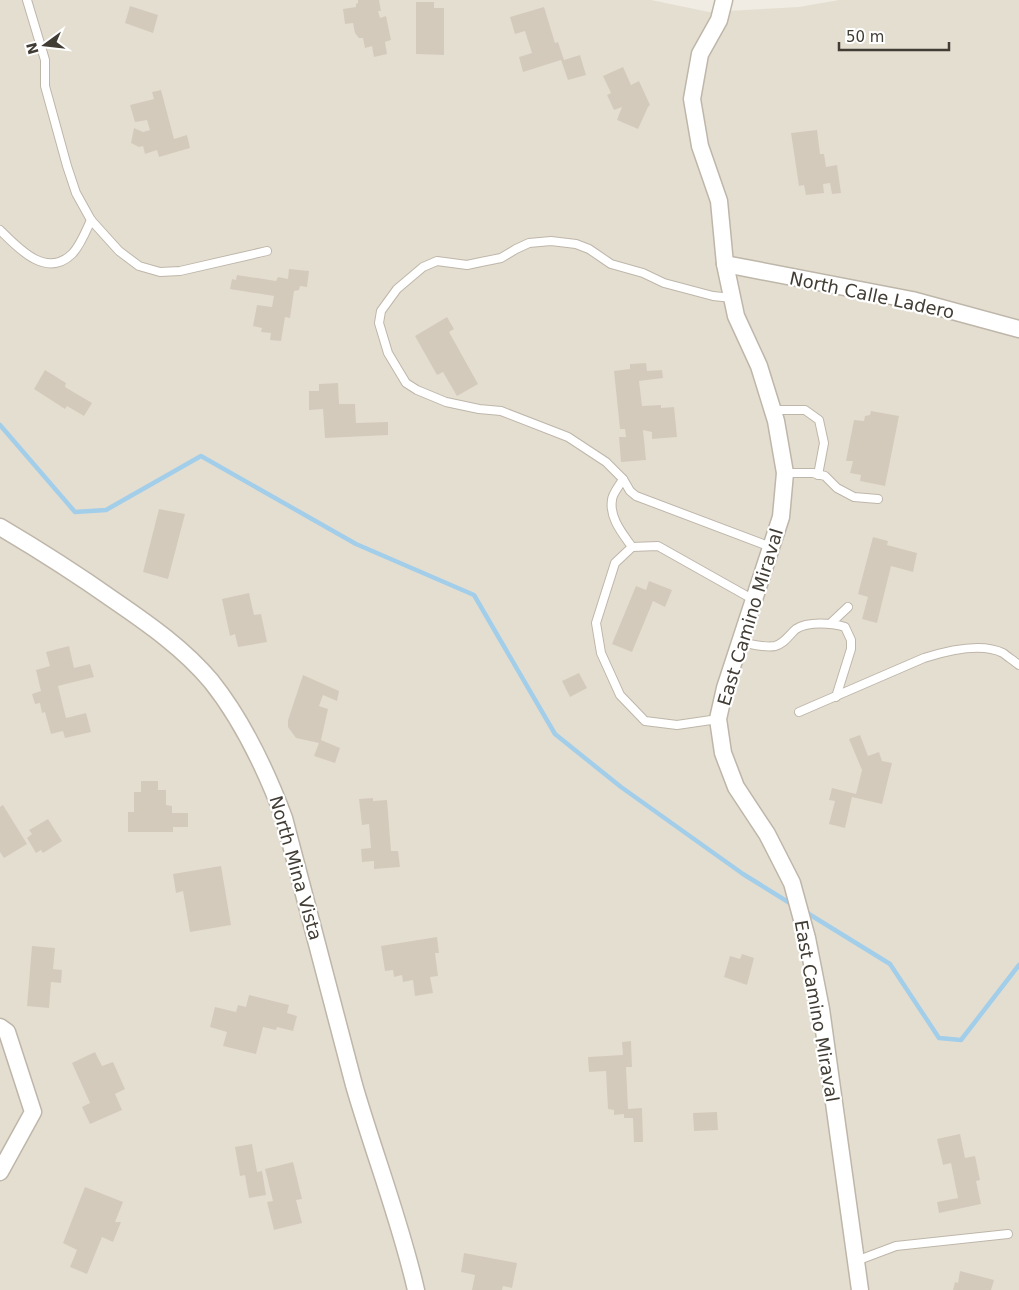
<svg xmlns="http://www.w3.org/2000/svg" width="1019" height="1290" font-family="'DejaVu Sans',sans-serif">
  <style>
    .residential { fill: #e4ded1 }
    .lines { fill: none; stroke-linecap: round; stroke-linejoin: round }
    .stream { stroke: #a2ceea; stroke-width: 4.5 }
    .building { fill: #d4cabc }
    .service-casing { stroke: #beb6a9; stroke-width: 10 }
    .minor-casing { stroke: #beb6a9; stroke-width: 19 }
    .service { stroke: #fff; stroke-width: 8 }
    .minor { stroke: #fff; stroke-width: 16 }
    .labels { text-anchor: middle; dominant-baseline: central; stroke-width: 4.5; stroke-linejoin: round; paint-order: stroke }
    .street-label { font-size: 18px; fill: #413c34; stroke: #fff }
  </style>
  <rect width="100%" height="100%" fill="#f0ece3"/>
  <polygon class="residential" points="0,0 651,0 709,12 799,7 839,0 1019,0 1019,1290 0,1290"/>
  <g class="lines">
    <g class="stream">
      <polyline points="0,425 75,512 106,510 201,456 356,544 474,595 555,734 621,787 743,874 793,905"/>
      <polyline points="804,911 890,964 939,1038 961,1040 1019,965"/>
    </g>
  </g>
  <g class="building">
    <polygon points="358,0 379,0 381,11 378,11 380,18 386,16 391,40 385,42 387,54 374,57 372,46 365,48 363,38 359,38 355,33 353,23 345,24 343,9 356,7 356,4 358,3"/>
    <polygon points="416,2 434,2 434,8 444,8 444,55 416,54"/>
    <polygon points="130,6 158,15 153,33 125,23"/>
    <polygon points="544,7 555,43 558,42 564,60 580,55 586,75 568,80 561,60 523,72 519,57 532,53 525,31 515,34 510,17"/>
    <polygon points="623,67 631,85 639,81 650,105 648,107 638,129 617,120 622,107 614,110 607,95 611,93 603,76"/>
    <polygon points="161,90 174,139 187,135 190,148 159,157 157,150 145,154 143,146 139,147 131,143 134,128 143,132 150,130 147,120 135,122 130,105 154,99 152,92"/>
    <polygon points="817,130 820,154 824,154 826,167 837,165 841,193 832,194 830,183 823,184 824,193 806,195 804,185 799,186 791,133"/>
    <polygon points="289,269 309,271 307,287 300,286 299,290 294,291 290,318 285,317 281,341 270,340 271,333 261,332 262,328 253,326 257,305 272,307 274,296 230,289 232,279 236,280 237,275 276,281 278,277 288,279"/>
    <polygon points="447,317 454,329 449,332 478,384 457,396 443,372 437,375 415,336"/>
    <polygon points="646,363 647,371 662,370 663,378 639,381 642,406 661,405 661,408 674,407 677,437 652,439 652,432 643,430 646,460 621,462 619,437 626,437 625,429 620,429 614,371 630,369 630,364"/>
    <polygon points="45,370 66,383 65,387 92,403 84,416 67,406 65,409 34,389"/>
    <polygon points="338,383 339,404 355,404 356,423 388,422 388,435 325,438 323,409 309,410 309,391 319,391 319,384"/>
    <polygon points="871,411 899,416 885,486 860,481 861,475 850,473 853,461 846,461 854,420 864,421 865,416 870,415"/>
    <polygon points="159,509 185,514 168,579 143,572"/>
    <polygon points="873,537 888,541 887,545 917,553 913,572 891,566 877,623 862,619 868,597 858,594"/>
    <polygon points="649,581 672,590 665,607 653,601 632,652 612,644 636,586 646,590"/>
    <polygon points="249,593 254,615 261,614 267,642 238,647 235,634 230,636 222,599"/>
    <polygon points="69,646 74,668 90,664 94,677 58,686 66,718 86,713 91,732 65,738 63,731 51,734 45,712 42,713 40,703 35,704 32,694 41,691 36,670 50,666 46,652"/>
    <polygon points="579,673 587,688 570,697 562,681"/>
    <polygon points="303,675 339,691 337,701 323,695 319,706 328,709 321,740 340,748 335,763 314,756 319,743 296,738 288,727 288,720"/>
    <polygon points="860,735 868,756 879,752 882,761 892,763 882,804 852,797 845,828 829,824 835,801 829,800 832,788 856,794 862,770 849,739"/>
    <polygon points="141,781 158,781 158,790 166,790 166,805 172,806 172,813 188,813 188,827 173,827 173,832 128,832 128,812 134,812 134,792 141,792"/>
    <polygon points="373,798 373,801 387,800 391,851 398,851 400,867 374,869 374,861 362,862 361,849 371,848 369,824 362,825 359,799"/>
    <polygon points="3,805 27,844 4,858 0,852 0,807"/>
    <polygon points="48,819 62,841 43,853 41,850 36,853 27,838 32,834 29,830"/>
    <polygon points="221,866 231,925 190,932 183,891 176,893 173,874"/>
    <polygon points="437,937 439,953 435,953 438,976 430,977 433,993 415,996 413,980 403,982 402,975 394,977 393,970 385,971 381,946"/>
    <polygon points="32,946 55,948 53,969 62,970 61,983 51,982 49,1008 27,1006"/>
    <polygon points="742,954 754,958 747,985 724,977 730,956 740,959"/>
    <polygon points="249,995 289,1005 287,1013 297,1016 293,1031 277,1027 276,1030 263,1027 256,1054 223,1046 227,1032 210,1027 215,1007 236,1012 238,1005 246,1007"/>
    <polygon points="631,1041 632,1067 626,1067 628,1109 642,1108 643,1142 634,1142 633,1118 624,1118 624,1114 614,1115 614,1110 608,1109 606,1071 589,1072 588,1057 623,1055 622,1042"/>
    <polygon points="95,1052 102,1066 113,1062 125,1089 115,1094 122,1110 90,1124 82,1107 90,1103 72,1063"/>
    <polygon points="717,1112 718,1130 694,1131 693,1113"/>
    <polygon points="960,1134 965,1158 975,1156 980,1180 976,1181 981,1204 939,1213 937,1202 958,1198 951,1163 943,1165 937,1139"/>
    <polygon points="252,1144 257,1172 262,1171 266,1195 249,1198 245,1175 240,1176 235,1147"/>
    <polygon points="293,1162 302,1199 296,1200 302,1223 274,1230 267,1202 273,1201 265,1169"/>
    <polygon points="85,1187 123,1202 115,1222 121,1222 113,1242 102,1237 87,1274 70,1267 77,1250 63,1243"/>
    <polygon points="464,1253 517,1263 512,1288 503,1286 502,1290 472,1290 475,1275 461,1272"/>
    <polygon points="960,1271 994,1280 991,1290 953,1290 955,1282 958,1283"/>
  </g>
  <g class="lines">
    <g class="service-casing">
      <g id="service">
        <polyline points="27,0 45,60 45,86 67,166 76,193 91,220 119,251 139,266 160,272 180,271 267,251"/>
        <path d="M0,230C18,248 46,279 72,254C80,246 86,231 91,220"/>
        <polyline points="732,298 713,296 664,283 643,273 611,264 589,249 576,244 551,241 529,243 516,249 501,258 481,262 467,265 437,261 423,267 397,289 381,311 379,323 388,353 406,383 417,390 446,402 479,409 501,411 568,437 606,462 623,479 630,491 636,496 771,547"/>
        <polyline points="772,410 805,410 819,420 824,443 818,475"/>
        <polyline points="785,473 813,473 825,476 837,488 854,497 878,499"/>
        <path d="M623,479C620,485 612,494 612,500C609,518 623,534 632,547"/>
        <polyline points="831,623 848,607"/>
        <path d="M741,642C751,644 764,648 775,646C784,644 789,635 796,629C808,621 832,623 845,627L851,640V649L836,697"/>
        <path d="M799,712L924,658C946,651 981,642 1003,653C1008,657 1014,661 1019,665"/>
        <polyline points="718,719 677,725 645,721 620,695 601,653 596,623 615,563 632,547 658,546 754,600"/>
        <polyline points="856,1261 896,1246 1008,1234"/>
      </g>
    </g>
    <g class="minor-casing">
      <g id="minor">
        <polyline points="724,0 719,20 700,54 692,99 700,146 719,201 725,264 736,316 759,366 776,421 785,473 781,517 725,688 718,719 723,753 736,787 767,834 792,883 807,938 821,1009 860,1290"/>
        <polyline points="725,264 912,300 1019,329"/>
        <path d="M0,527C39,550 78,575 115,601C150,625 184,649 211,681C243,721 266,770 284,818L354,1085C374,1154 400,1220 416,1290"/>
        <polyline points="0,1027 7,1032 33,1112 0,1172"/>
      </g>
    </g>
    <use href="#service" class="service"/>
    <use href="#minor" class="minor"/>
  </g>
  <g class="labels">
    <g class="street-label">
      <text transform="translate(872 295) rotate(12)">North Calle Ladero</text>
      <text transform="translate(750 617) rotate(-73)">East Camino Miraval</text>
      <text transform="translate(296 868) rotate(74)">North Mina Vista</text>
      <text transform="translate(817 1011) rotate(80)">East Camino Miraval</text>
    </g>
  </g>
  <g transform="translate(45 45) rotate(255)" stroke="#ffffff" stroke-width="4" paint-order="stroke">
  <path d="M0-4L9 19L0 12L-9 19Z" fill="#413c34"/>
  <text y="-8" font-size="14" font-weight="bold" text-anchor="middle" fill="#413c34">N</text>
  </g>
  <path d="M839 42v8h110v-8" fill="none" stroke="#413c34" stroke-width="2.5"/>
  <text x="846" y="42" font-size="15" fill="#413c34" stroke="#ffffff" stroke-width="4" paint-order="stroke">50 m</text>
</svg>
